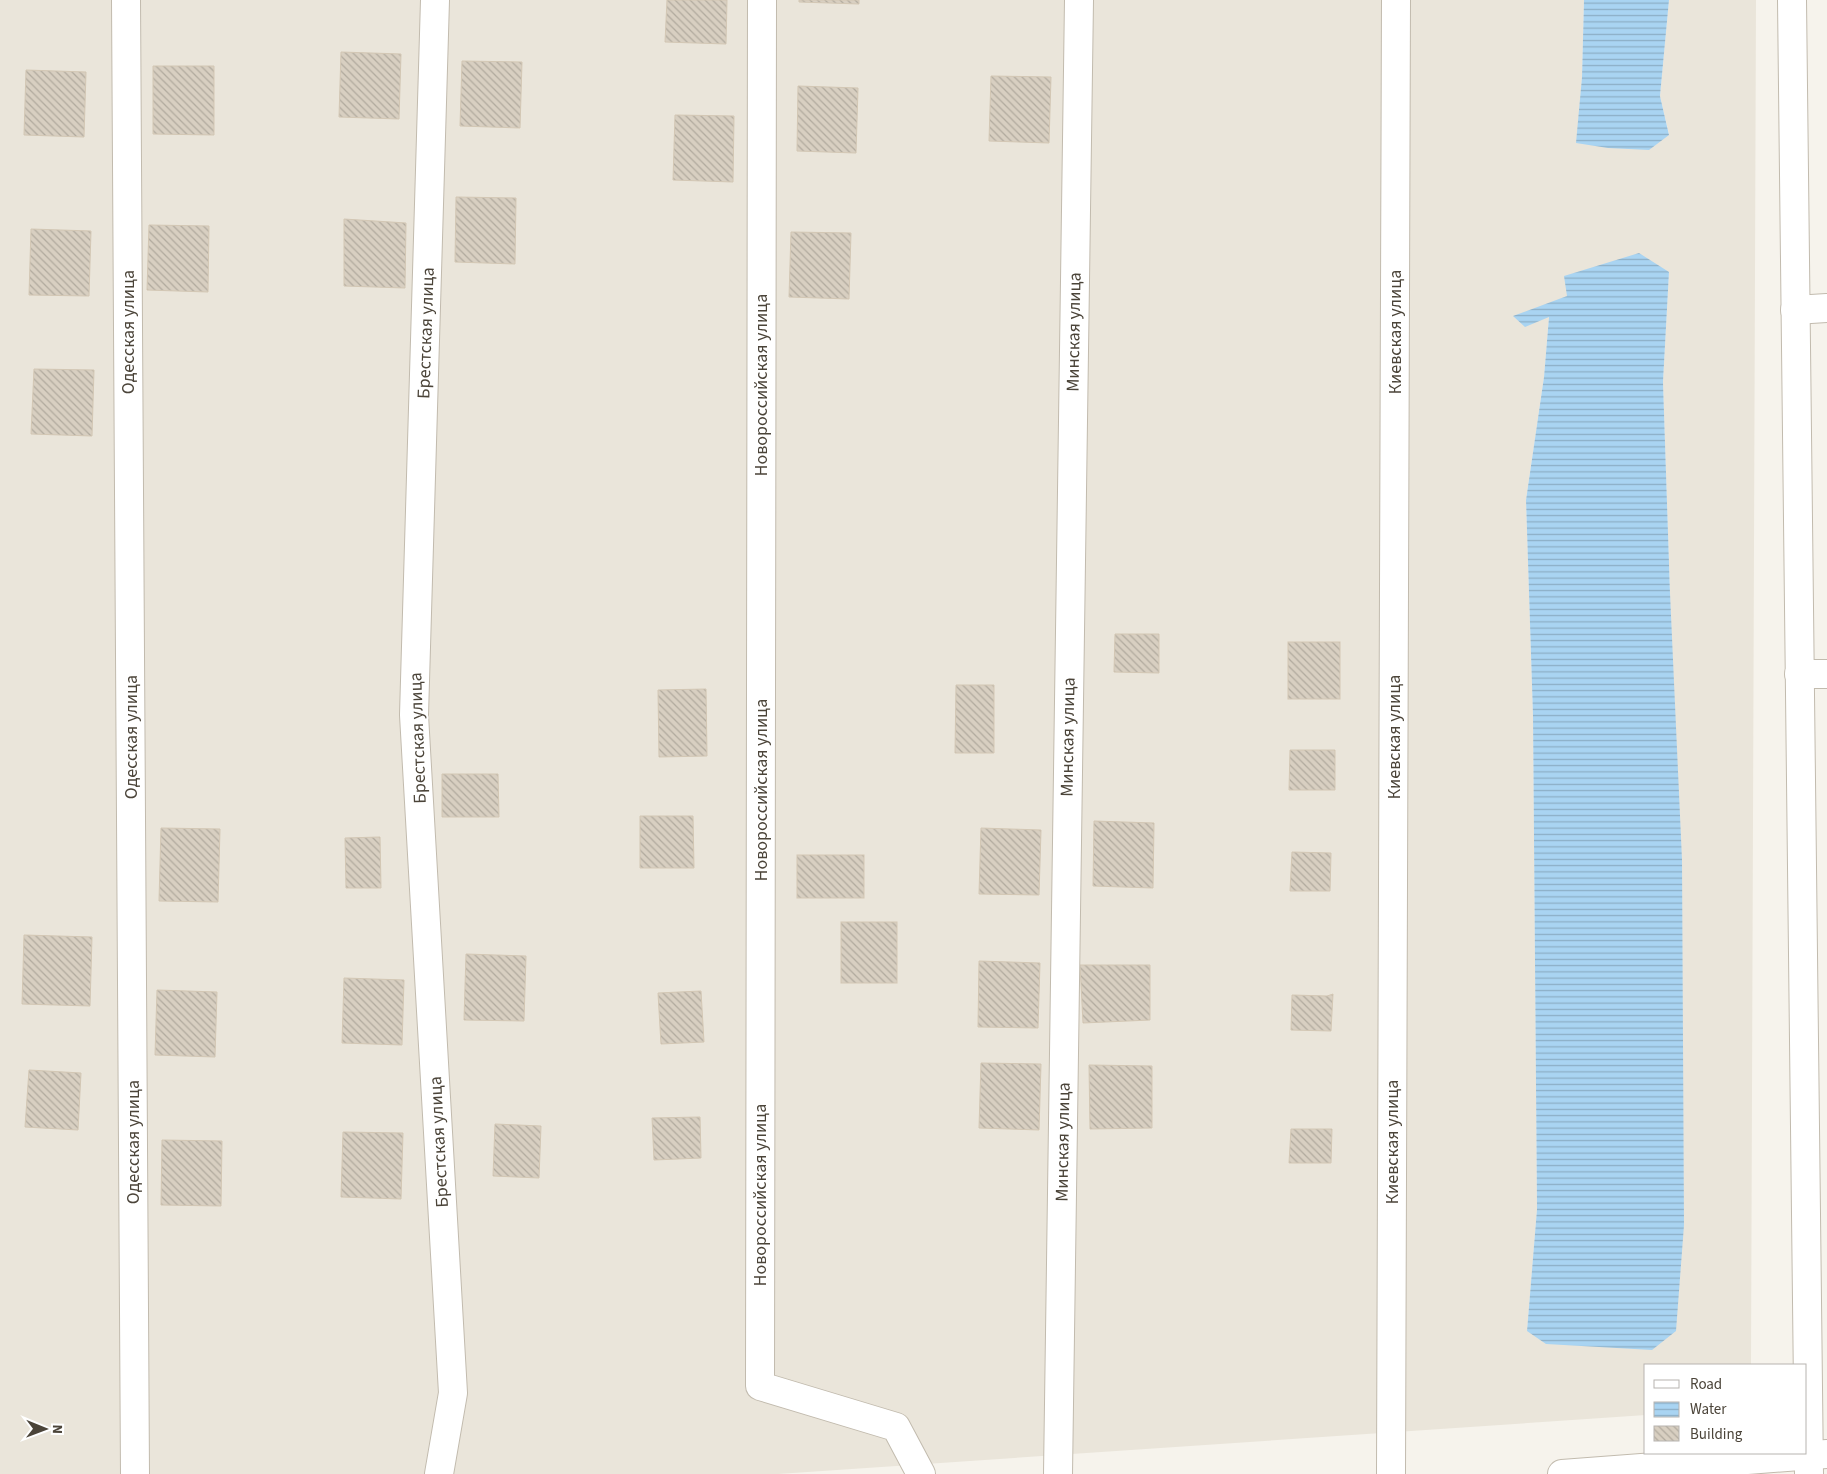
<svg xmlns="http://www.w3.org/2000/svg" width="1827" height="1474" font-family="'Source Sans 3',sans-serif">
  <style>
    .residential { fill: #eae5da; fill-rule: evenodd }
    .water { fill: url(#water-rules) }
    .building { fill: url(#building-back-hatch); stroke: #d3c7b4 }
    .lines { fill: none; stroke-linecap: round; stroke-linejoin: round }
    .minor-casing { stroke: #c2bbae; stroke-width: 30 }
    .minor { stroke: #fff; stroke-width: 28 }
    .labels { text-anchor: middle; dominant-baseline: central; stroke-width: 4; stroke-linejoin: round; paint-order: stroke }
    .street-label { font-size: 18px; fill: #4b4439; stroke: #fff }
  </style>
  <defs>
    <pattern id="water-rules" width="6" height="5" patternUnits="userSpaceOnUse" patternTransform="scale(1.25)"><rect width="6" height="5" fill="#a9d4f2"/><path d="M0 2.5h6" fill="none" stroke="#8caec5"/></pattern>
    <pattern id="building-back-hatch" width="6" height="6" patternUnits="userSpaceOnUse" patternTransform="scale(1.25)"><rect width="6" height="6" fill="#d8cfc1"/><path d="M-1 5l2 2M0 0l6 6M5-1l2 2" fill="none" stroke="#b1aa9e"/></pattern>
  </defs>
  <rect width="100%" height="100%" fill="#f6f3ec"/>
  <path class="residential" d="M0,0H1584L1582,77L1577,142L1669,134L1660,96L1669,0H1756L1751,1365H1646V1415L778,1474H0ZM1669,272L1663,382L1670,593L1527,1331L1537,1209L1533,716L1526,500L1544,377L1549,317L1567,296Z"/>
  <g class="water">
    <polygon points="1584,0 1669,0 1660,96 1669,135 1649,150 1608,148 1576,143 1582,77"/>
    <polygon points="1639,253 1669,272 1663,382 1670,593 1682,860 1684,1225 1676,1331 1652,1350 1546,1344 1527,1331 1537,1209 1533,716 1526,500 1544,377 1549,317 1525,327 1513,316 1567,296 1564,276"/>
  </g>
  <g class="building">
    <polygon points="667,0 727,0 726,44 665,42"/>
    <polygon points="799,0 859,0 859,4 799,2"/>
    <polygon points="341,52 401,54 399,119 339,117"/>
    <polygon points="462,61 522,62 520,128 460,126"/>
    <polygon points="153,66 214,66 214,135 153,134"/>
    <polygon points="26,70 86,72 84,137 24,135"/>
    <polygon points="991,76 1051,77 1049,143 989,141"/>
    <polygon points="798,86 858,88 856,153 797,151"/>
    <polygon points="675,115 734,116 733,182 673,180"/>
    <polygon points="456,197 516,198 515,264 455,262"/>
    <polygon points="344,219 406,223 405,288 344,286"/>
    <polygon points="149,225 209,226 208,292 147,290"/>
    <polygon points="31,229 91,231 89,296 29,295"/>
    <polygon points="791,232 851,233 849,299 789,297"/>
    <polygon points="34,369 94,370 92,436 31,434"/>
    <polygon points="1115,634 1159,634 1159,673 1114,672"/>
    <rect x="1288" y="642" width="52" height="57"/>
    <polygon points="956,685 994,685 994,753 955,753"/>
    <polygon points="706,689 707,756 659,757 658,690"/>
    <polygon points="1290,750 1335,750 1335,790 1289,790"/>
    <polygon points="442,774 498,774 499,817 442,817"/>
    <polygon points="640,816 693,816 694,868 640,868"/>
    <polygon points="1094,821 1154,823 1153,888 1093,886"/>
    <polygon points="161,828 220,829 218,902 159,901"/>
    <polygon points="981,828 1041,830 1039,895 979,894"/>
    <polygon points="380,837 381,888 346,888 345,838"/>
    <polygon points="1292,852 1331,853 1330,891 1290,891"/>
    <rect x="797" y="855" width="67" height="43"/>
    <rect x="841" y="922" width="56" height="61"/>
    <polygon points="24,935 92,937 90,1006 22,1004"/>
    <polygon points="466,954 526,956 524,1021 464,1020"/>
    <polygon points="979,961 1040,963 1038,1028 978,1027"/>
    <polygon points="1080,965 1150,965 1150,1020 1083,1023"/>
    <polygon points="344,978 404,980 402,1045 342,1043"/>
    <polygon points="157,990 217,992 215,1057 155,1055"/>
    <polygon points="701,991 704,1042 661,1044 658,993"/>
    <polygon points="1333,994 1331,1031 1291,1030 1292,995 1327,996"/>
    <polygon points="981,1063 1041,1064 1039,1130 979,1128"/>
    <polygon points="1089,1065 1152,1066 1152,1128 1090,1129"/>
    <polygon points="29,1070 81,1073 78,1130 25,1127"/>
    <polygon points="700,1117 701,1158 654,1160 652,1118"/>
    <polygon points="495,1124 541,1126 539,1178 493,1176"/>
    <polygon points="1291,1129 1332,1129 1331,1163 1289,1163"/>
    <polygon points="343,1132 403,1133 401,1199 341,1197"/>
    <polygon points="162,1140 222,1141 221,1206 161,1205"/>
  </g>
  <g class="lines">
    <g class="minor-casing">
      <g id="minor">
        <polyline points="126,0 135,1474"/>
        <polyline points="435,0 414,715 453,1393 439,1474"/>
        <polyline points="762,0 760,1386 896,1427 921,1474"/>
        <polyline points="1792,0 1809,1474"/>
        <polyline points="1795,310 1827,308"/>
        <polyline points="1799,674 1827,674"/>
        <polyline points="1058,1474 1079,0"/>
        <polyline points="1391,1474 1396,0"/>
        <polyline points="1562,1474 1827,1454"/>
      </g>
    </g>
    <use href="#minor" class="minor"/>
  </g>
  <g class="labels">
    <g class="street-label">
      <text transform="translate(128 332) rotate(-90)">Одесская улица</text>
      <text transform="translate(1074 332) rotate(-89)">Минская улица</text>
      <text transform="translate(1395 332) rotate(-90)">Киевская улица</text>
      <text transform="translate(426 333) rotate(-88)">Брестская улица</text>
      <text transform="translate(761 385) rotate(-90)">Новороссийская улица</text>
      <text transform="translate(131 737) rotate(-90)">Одесская улица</text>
      <text transform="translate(1068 737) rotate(-89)">Минская улица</text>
      <text transform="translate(1394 737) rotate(-90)">Киевская улица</text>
      <text transform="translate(418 738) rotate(-92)">Брестская улица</text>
      <text transform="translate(761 790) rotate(-90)">Новороссийская улица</text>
      <text transform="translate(133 1142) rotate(-90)">Одесская улица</text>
      <text transform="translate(439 1142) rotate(-93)">Брестская улица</text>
      <text transform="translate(1063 1142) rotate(-89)">Минская улица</text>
      <text transform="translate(1392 1142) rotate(-90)">Киевская улица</text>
      <text transform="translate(760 1195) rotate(-90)">Новороссийская улица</text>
    </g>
  </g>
  <rect x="1644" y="1364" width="162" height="90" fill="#ffffff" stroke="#b7b4b0"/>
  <rect x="1654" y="1380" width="25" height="8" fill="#ffffff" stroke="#b7b4b0"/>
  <text x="1690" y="1389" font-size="15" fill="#4b4439">Road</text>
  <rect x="1654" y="1402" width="25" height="15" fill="url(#water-rules)" stroke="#b7b4b0"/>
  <text x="1690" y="1414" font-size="15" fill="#4b4439">Water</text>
  <rect x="1654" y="1426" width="25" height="15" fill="url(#building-back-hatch)" stroke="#b7b4b0"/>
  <text x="1690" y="1439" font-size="15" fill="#4b4439">Building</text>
  <g transform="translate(45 1429) rotate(91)" stroke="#ffffff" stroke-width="4" paint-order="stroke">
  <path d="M0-4L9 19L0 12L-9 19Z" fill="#4b4439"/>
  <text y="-8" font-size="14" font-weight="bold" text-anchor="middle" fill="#4b4439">N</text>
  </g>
</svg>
